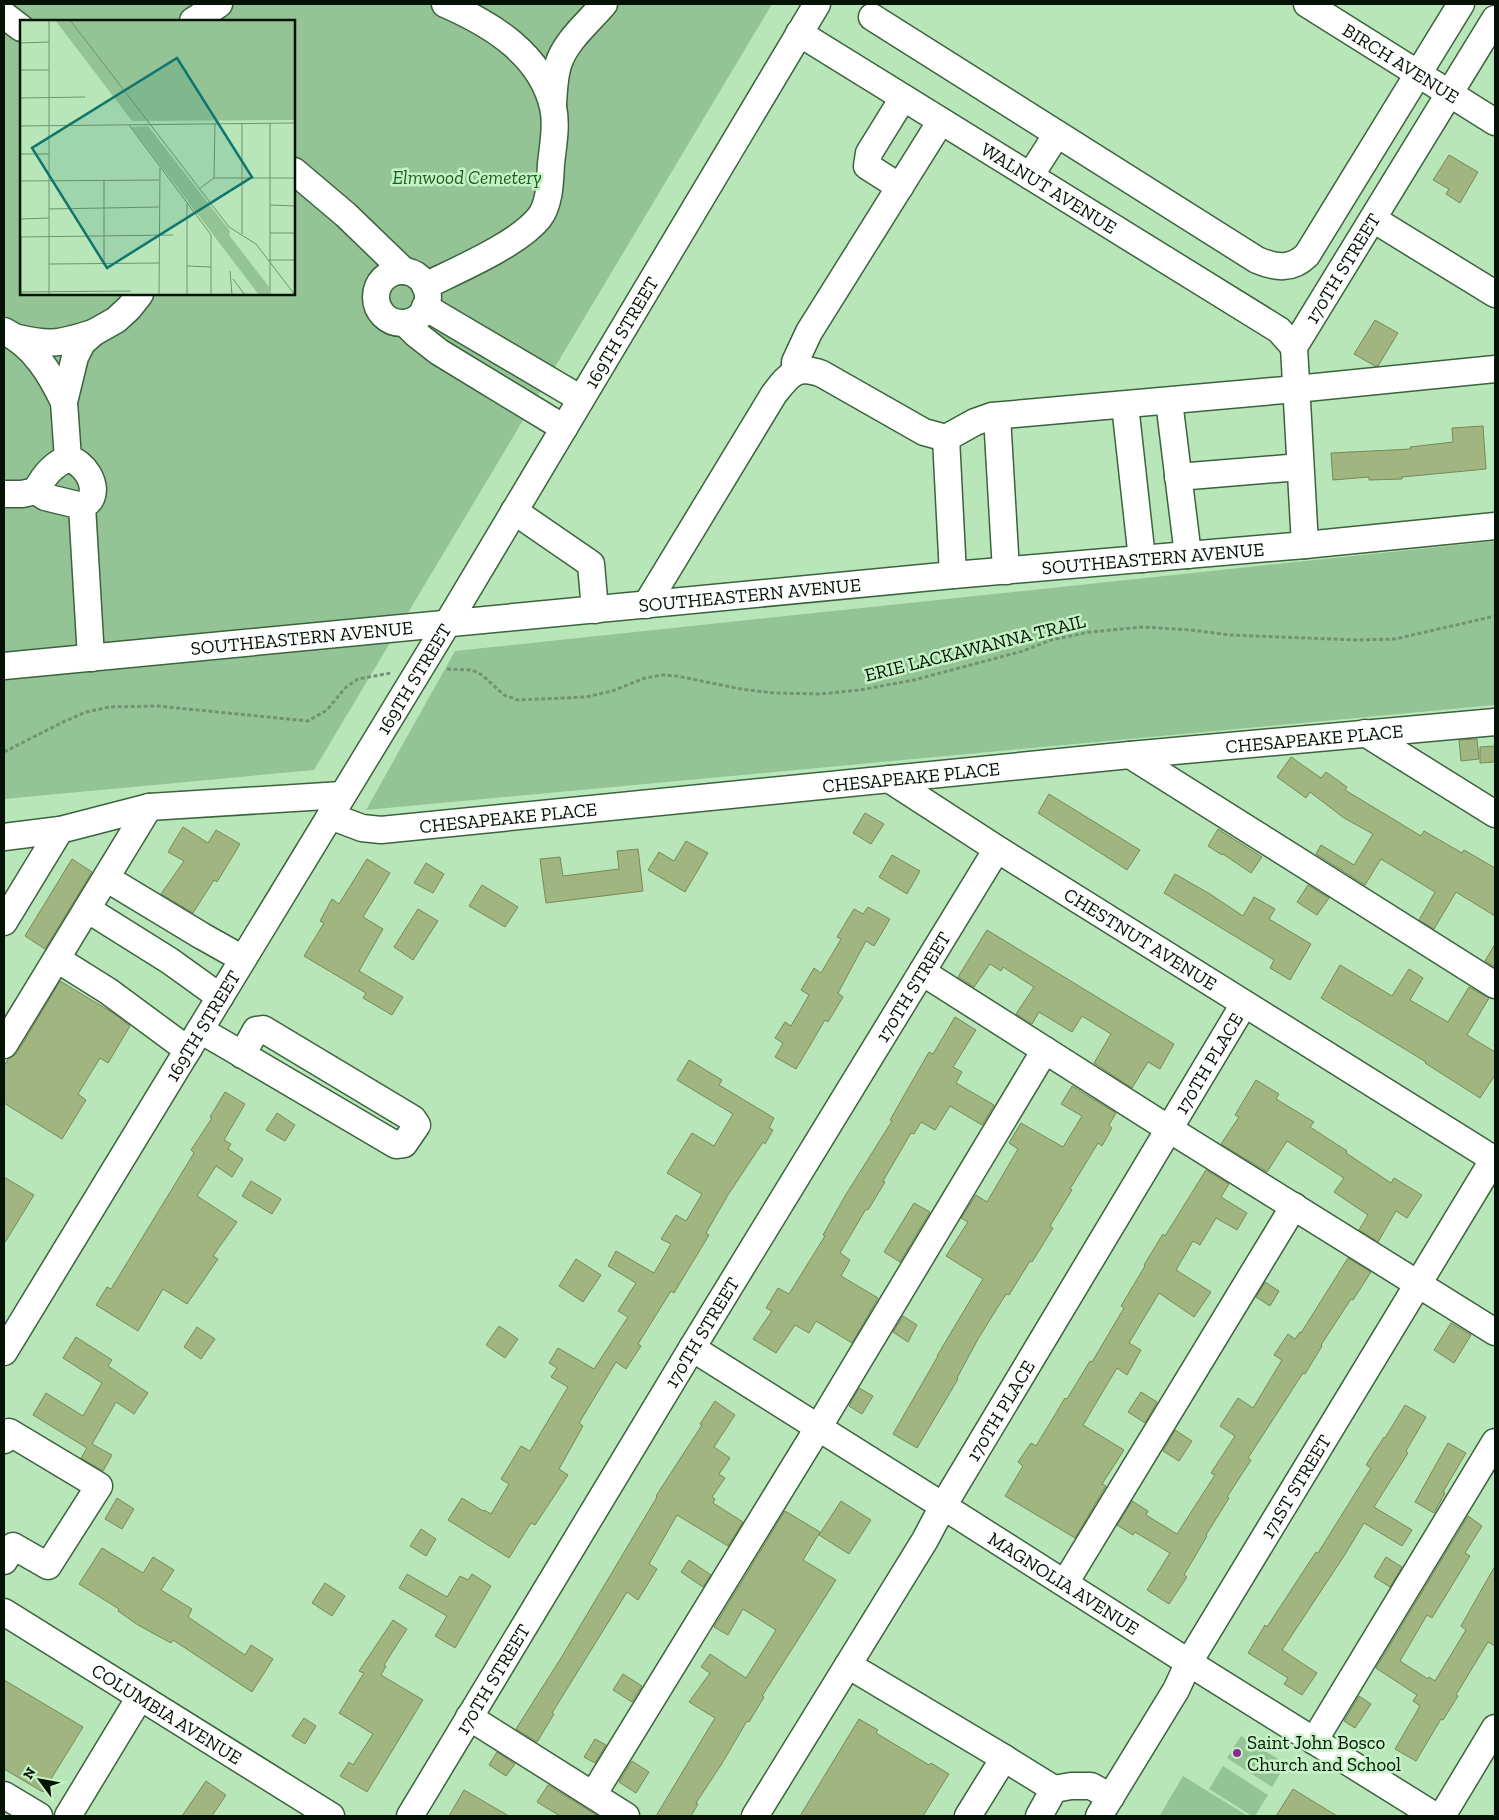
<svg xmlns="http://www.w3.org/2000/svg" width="1499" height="1820" font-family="'Zilla Slab',serif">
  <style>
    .green { fill: #94c495; fill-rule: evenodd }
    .building { fill: #a1b580; stroke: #778956 }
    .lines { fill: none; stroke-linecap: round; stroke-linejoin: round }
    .minor-casing { stroke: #3b633d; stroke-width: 29 }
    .path { stroke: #729372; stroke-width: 3; stroke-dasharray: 4 2.5; stroke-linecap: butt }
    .minor { stroke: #fff; stroke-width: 26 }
    .poi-dot { fill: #8b2a92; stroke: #c6f3c6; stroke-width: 2 }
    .labels { text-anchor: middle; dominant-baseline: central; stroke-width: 5; stroke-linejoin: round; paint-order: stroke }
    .street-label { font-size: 19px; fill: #041305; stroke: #c6f3c6 }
    .park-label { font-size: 19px; font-style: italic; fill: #175f20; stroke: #c6f3c6 }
    .poi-label { font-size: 19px; fill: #041305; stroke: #c6f3c6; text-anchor: start }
    .inset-road { fill: none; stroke: #719271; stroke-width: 1 }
    .view { fill: #0f766e; fill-opacity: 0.15; stroke: #0f766e; stroke-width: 2.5 }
    .inset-edge { fill: none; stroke: #041305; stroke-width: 2.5 }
  </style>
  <rect width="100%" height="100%" fill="#b9e6b9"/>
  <g class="green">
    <path d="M4,4H772L314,770L4,799ZM21,21H294V294H21Z"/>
    <polygon points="1495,541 1495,705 366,810 455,651"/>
    <polygon points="1241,1736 1286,1764 1272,1787 1227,1758"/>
    <polygon points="1223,1766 1268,1795 1255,1816 1252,1816 1209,1789"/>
    <polygon points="1183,1776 1248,1816 1162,1816 1160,1815"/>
  </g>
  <g class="building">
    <polygon points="1449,155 1478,172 1460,203 1446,194 1449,189 1433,180"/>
    <polygon points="1375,320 1398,333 1378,366 1375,366 1354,354"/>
    <polygon points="1483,426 1486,469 1402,477 1402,479 1369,480 1369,477 1333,480 1331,453 1411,449 1410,447 1453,442 1452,428"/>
    <polygon points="1477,739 1479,759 1461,761 1459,740"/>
    <polygon points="1495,746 1495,762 1480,763 1480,747"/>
    <polygon points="1291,757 1321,778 1326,772 1347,787 1345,790 1421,836 1424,831 1462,853 1464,850 1495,868 1495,916 1456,892 1434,929 1419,920 1435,892 1381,859 1365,885 1316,854 1321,845 1354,865 1373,834 1344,818 1310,792 1306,798 1277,777"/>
    <polygon points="1049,794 1140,850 1127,870 1038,813"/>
    <polygon points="865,813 884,824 871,844 853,833"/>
    <polygon points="183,827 208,843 216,830 240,844 217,882 214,880 193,913 161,894 184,861 168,852"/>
    <polygon points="1218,829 1262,857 1251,873 1223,854 1222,855 1208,846"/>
    <polygon points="686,841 708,853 685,892 648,870 659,852 674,861"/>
    <polygon points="638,849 643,891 546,903 540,859 560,857 563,876 619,869 617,851"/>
    <polygon points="892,855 920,871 907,894 879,877"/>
    <polygon points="72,859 92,872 45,949 25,936"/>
    <polygon points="367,859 390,873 363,917 383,929 359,971 403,997 392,1015 363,998 366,993 304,956 324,923 320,921 332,899 339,904"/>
    <polygon points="426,863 444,874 433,893 414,883"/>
    <polygon points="1175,874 1210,894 1243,916 1254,897 1275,909 1269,919 1311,944 1290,980 1270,968 1274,960 1164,893"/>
    <polygon points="482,885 518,907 505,927 469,906"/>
    <polygon points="1308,885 1329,898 1317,915 1297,902"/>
    <polygon points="868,907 890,919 874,946 866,941 838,993 843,997 828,1022 825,1020 796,1069 775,1057 783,1043 775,1038 785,1022 791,1026 809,995 801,990 814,968 821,973 841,939 837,937 854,909 863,914"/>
    <polygon points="418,909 438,921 413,960 394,947"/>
    <polygon points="987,930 1174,1044 1160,1069 1148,1062 1132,1088 1094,1063 1111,1034 1082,1016 1072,1032 1039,1012 1032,1024 1016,1014 1034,987 1003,967 1001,971 990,964 974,987 958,977"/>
    <polygon points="1495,944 1495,967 1485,961"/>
    <polygon points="1340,965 1392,996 1409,969 1423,978 1410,1000 1448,1022 1469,987 1489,998 1467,1035 1495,1052 1495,1075 1480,1098 1425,1063 1426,1062 1321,998"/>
    <polygon points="60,981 113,1013 130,1026 108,1063 100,1058 78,1094 86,1100 62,1139 4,1103 4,1066 8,1059 17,1053"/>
    <polygon points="955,1017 976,1030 953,1067 962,1072 956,1083 994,1105 982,1125 950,1106 935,1130 921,1122 914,1134 911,1133 883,1181 885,1182 868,1210 866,1209 840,1253 850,1260 841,1276 878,1298 852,1343 816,1321 809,1333 795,1325 776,1353 753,1339 772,1311 766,1308 778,1288 789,1294 825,1236 823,1235 845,1196 892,1121 890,1120 929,1052 933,1054"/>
    <polygon points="689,1060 722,1080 719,1085 774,1118 769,1128 773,1130 765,1144 763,1142 728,1195 706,1233 709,1235 674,1293 671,1291 638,1344 641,1346 626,1369 616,1362 579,1423 583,1426 559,1469 568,1475 535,1525 531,1523 509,1558 448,1520 462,1498 483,1511 484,1510 491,1514 509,1484 501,1479 521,1446 530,1451 568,1387 551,1377 557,1368 549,1363 558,1348 594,1369 628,1317 618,1311 636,1283 608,1266 616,1251 654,1273 671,1244 661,1239 676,1215 686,1221 702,1194 667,1173 692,1133 714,1146 733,1114 677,1080"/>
    <polygon points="1256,1080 1279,1094 1276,1099 1314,1122 1310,1127 1347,1151 1346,1153 1391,1183 1394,1178 1422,1195 1407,1218 1396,1211 1378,1242 1359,1230 1368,1215 1334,1192 1344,1178 1287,1141 1267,1172 1221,1144 1239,1117 1235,1115"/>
    <polygon points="1072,1086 1116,1113 1109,1125 1112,1128 1102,1146 1098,1143 1070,1189 1072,1190 1050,1226 1053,1228 1032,1262 1030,1261 1009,1295 1006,1294 978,1339 957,1378 958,1379 917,1448 893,1434 938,1356 937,1356 983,1279 946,1256 968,1222 961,1218 976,1195 987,1202 1018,1149 1009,1143 1021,1123 1063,1147 1082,1116 1061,1104"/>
    <polygon points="225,1092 245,1104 224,1140 231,1144 228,1149 243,1159 232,1177 216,1166 197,1196 237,1222 213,1256 218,1259 187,1304 163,1289 138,1331 96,1305 107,1287 111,1289 194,1153 191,1150 212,1118 210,1117"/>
    <polygon points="277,1113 295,1125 285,1141 266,1130"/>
    <polygon points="1206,1170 1229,1184 1221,1197 1247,1213 1237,1230 1216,1218 1200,1245 1193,1241 1176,1270 1211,1292 1194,1317 1159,1293 1129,1343 1141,1350 1127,1375 1117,1368 1083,1425 1124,1450 1102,1484 1106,1486 1075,1538 1005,1496 1023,1466 1018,1462 1031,1443 1036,1446 1065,1398 1067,1399 1090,1361 1092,1362 1124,1308 1121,1306 1145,1266 1144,1265 1163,1234 1165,1236"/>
    <polygon points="4,1177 34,1195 4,1244"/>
    <polygon points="251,1181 281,1199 272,1214 242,1196"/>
    <polygon points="914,1203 930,1212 900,1262 884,1252"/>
    <polygon points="1348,1258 1371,1272 1353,1300 1351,1299 1321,1345 1322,1346 1305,1374 1303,1373 1248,1458 1251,1460 1227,1497 1229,1498 1206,1535 1207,1536 1184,1575 1187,1577 1169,1604 1147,1590 1170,1553 1135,1532 1133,1535 1117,1525 1132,1501 1148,1511 1146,1515 1177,1534 1215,1475 1211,1473 1235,1436 1220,1426 1238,1398 1253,1408 1282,1360 1274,1355 1288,1334 1295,1339 1300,1332 1301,1333"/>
    <polygon points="576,1259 601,1275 583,1302 559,1286"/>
    <polygon points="1265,1282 1279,1291 1270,1306 1256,1297"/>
    <polygon points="903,1316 917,1325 908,1342 893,1332"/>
    <polygon points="1451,1323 1471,1335 1454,1363 1434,1350"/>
    <polygon points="499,1326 518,1339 505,1358 486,1345"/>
    <polygon points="197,1327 215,1339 201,1359 184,1347"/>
    <polygon points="76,1337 112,1360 108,1366 148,1393 134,1414 116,1402 92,1444 112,1455 103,1471 81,1458 87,1448 33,1415 46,1393 83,1416 102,1383 63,1358"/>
    <polygon points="859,1388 873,1396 862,1414 849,1406"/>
    <polygon points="1141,1392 1157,1402 1145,1423 1128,1412"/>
    <polygon points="715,1401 735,1415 714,1447 730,1458 719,1474 725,1478 712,1497 715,1499 713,1503 743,1522 728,1546 677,1515 649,1564 657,1569 638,1600 627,1592 552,1713 554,1714 537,1742 516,1729 561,1658 657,1497 656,1496 702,1425 700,1424"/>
    <polygon points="1405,1405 1426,1417 1406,1451 1408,1453 1374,1507 1412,1530 1402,1546 1364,1523 1344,1556 1282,1650 1317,1673 1302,1695 1284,1684 1288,1678 1248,1653 1265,1625 1267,1627 1316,1552 1318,1553 1371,1468 1366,1465 1384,1437 1385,1438"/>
    <polygon points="1175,1430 1192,1441 1179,1461 1163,1451"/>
    <polygon points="1448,1443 1466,1453 1443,1492 1445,1493 1434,1513 1415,1502"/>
    <polygon points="117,1498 134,1509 122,1529 105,1519"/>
    <polygon points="841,1501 871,1520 849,1554 819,1535"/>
    <polygon points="785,1511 820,1532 803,1560 836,1580 762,1696 764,1697 749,1722 747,1721 721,1765 696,1803 698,1804 691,1816 656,1816 715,1718 689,1702 710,1673 701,1667 710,1654 746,1678 776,1630 743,1609 728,1635 714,1627"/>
    <polygon points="1468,1516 1482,1526 1465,1553 1470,1556 1432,1618 1427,1615 1400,1661 1428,1679 1429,1677 1435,1681 1466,1630 1461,1626 1495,1566 1495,1646 1488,1642 1456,1695 1458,1696 1443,1720 1441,1719 1416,1761 1395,1749 1420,1706 1413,1701 1417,1695 1376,1668"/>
    <polygon points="421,1529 436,1539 426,1556 410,1546"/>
    <polygon points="102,1548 143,1573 153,1557 174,1570 161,1590 192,1609 188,1617 245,1655 251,1645 273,1659 252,1692 173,1640 171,1643 138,1625 118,1611 119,1609 79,1584"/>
    <polygon points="1386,1557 1402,1567 1390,1587 1374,1577"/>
    <polygon points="689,1560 711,1575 703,1587 681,1572"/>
    <polygon points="407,1574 447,1597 460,1576 468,1580 472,1574 491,1586 455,1648 435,1636 447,1616 399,1588"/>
    <polygon points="325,1583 345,1596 332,1616 312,1603"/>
    <polygon points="393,1620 407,1629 384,1665 386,1666 381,1675 423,1700 367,1792 340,1776 349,1762 353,1765 373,1734 339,1713 364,1673 359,1671"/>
    <polygon points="623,1674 642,1686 632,1702 613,1690"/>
    <polygon points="4,1680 83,1727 43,1792 4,1769"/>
    <polygon points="1359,1696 1371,1704 1355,1728 1344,1721"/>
    <polygon points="304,1718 316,1726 305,1744 292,1736"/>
    <polygon points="859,1719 878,1730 876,1733 929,1765 931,1763 949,1774 923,1816 800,1816"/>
    <polygon points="595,1739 606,1745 595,1763 584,1757"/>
    <polygon points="497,1752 515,1764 506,1776 489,1765"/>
    <polygon points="632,1761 649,1772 636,1793 619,1782"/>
    <polygon points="206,1781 226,1795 212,1816 182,1816"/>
    <polygon points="548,1785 598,1816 560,1816 537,1802"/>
    <polygon points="1293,1789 1337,1816 1276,1816"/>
    <polygon points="464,1790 509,1816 449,1816"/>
  </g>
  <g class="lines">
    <g class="minor-casing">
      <g id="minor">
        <path id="s1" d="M1307,4L1495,122"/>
        <polyline points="4,15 21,28"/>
        <path d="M872,17L1257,260C1276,268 1292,270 1307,255L1461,4"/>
        <polyline points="193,21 219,4"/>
        <path id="s2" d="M799,33L1279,330L1294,347"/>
        <path d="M553,104C554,91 554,78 558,65C565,41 589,22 604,4"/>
        <polyline points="294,171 346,215 404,271"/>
        <polyline points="1030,176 1057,134"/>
        <polyline points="900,187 867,166 869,153 903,98"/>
        <polyline points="1373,219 1495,294"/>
        <circle cx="402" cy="297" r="26"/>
        <path d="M425,286C457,270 517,245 539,218C550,204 550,181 551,164C553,145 557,125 553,107C541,54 491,24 445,4"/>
        <polyline points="425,307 581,399"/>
        <polyline points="405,323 416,334 439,352 564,428"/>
        <path d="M4,331C34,346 50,373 64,402"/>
        <path d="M18,338C51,346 61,343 93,333"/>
        <polyline points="795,372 795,362 809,332 941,121"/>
        <polyline points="1169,401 1188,555"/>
        <polyline points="1125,405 1142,559"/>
        <polyline points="997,416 1006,571"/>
        <polyline points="946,438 953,575"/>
        <polyline points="1178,477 1300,467"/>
        <path d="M36,491C43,477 52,464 68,459"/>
        <polyline points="4,494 22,494 36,491 45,497 82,506"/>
        <polyline points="514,511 591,564 595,610"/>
        <path id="s3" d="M1305,545L1294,347L1495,19"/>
        <path d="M646,605L774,394C789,375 796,364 822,374L924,432L946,438L975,422L992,416L1296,389L1495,369"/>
        <path d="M91,658L82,506C101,498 92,474 79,464C76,461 71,460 68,459L64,402L75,357L82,343L93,333L116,320L129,308L140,294"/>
        <path id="s4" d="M4,666L953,575L1305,545L1495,526"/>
        <polyline points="1365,733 1495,814"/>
        <polyline points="1130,755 1495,985"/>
        <path id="s5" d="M889,779L997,849L1495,1160"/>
        <path id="s6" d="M330,816L362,828L381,830L1130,755L1495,722"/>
        <polyline points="4,837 60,830 149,807 342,795"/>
        <polyline points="106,878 202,936 243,959"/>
        <polyline points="87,909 170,961 220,997"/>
        <polyline points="4,922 60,830"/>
        <polyline points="57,959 108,991 188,1050"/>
        <polyline points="922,972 1169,1129 1495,1332"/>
        <polyline points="200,1030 226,1045 396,1145 404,1144 417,1125 413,1119 263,1029 256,1030 242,1055"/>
        <polyline points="4,1045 149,807"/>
        <path id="s7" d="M692,1348L943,1506L1210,1676L1435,1816"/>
        <path id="s8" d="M4,1352L447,624L817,4"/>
        <polyline points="4,1440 9,1432 99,1486 48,1566 13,1546 4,1561"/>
        <polyline points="1065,1583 1294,1206"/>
        <path id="s9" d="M4,1612L331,1816"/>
        <polyline points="848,1665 1004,1758 968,1816"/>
        <polyline points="469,1717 626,1816"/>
        <polyline points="1314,1741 1495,1442"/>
        <polyline points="1004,1758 1054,1789"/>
        <polyline points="4,1795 39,1816"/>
        <polyline points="593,1795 818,1428 1045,1050"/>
        <polyline points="68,1816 140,1697"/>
        <path id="s10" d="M410,1816L692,1348L997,849"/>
        <path id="s11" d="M755,1816L925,1540L943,1506L1244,1004"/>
        <polyline points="1039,1816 1054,1789 1071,1786 1091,1786 1111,1797"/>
        <path id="s12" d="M1099,1816L1176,1690L1189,1662L1495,1157"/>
        <polyline points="1442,1816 1495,1728"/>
      </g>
    </g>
    <g class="path">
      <polyline points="447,669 472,670 482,675 504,695 518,700 586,697 612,691 645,678 661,675 677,676 741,689 774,693 820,694 860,690 914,680 1023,651 1051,640 1090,632 1143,627 1191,630 1230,635 1359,640 1395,639 1495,616"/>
      <polyline points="4,752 61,723 86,712 109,707 157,706 308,721 327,710 345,688 358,679 391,673"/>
    </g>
    <use href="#minor" class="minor"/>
  </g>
  <circle class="poi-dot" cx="1237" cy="1753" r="5"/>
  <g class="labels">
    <g class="street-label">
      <text stroke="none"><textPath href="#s1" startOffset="111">BIRCH AVENUE</textPath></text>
      <text stroke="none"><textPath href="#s2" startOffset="294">WALNUT AVENUE</textPath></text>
      <text stroke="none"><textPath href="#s3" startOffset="291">170TH STREET</textPath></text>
      <text stroke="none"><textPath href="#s8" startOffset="1192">169TH STREET</textPath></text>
      <text stroke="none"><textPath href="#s4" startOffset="1154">SOUTHEASTERN AVENUE</textPath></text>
      <text stroke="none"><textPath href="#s4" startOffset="749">SOUTHEASTERN AVENUE</textPath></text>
      <text stroke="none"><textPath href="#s4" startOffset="299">SOUTHEASTERN AVENUE</textPath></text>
      <text transform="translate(975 648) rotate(-14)">ERIE LACKAWANNA TRAIL</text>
      <text stroke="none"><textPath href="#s8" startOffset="788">169TH STREET</textPath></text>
      <text stroke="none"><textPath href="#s6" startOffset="991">CHESAPEAKE PLACE</textPath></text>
      <text stroke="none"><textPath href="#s6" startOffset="586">CHESAPEAKE PLACE</textPath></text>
      <text stroke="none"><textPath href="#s6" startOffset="181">CHESAPEAKE PLACE</textPath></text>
      <text stroke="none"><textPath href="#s5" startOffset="298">CHESTNUT AVENUE</textPath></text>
      <text stroke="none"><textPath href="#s10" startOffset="970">170TH STREET</textPath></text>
      <text stroke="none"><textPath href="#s8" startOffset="382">169TH STREET</textPath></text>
      <text stroke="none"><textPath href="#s11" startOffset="879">170TH PLACE</textPath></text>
      <text stroke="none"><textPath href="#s10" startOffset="565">170TH STREET</textPath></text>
      <text stroke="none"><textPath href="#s11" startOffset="474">170TH PLACE</textPath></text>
      <text stroke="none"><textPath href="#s12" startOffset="384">171ST STREET</textPath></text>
      <text stroke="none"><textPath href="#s7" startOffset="440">MAGNOLIA AVENUE</textPath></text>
      <text stroke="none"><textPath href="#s10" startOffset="160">170TH STREET</textPath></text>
      <text stroke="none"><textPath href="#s9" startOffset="192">COLUMBIA AVENUE</textPath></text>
    </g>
    <g class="park-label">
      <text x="467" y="177">Elmwood Cemetery</text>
    </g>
    <g class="poi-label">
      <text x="1247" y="1742">Saint John Bosco<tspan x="1247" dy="22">Church and School</tspan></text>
    </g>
  </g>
  <g transform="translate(20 20)">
    <rect width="275" height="275" fill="#b9e6b9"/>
    <path d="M35,0H275V100L112,101ZM128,106L210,211L209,215L249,267V275H239L111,107Z" fill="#94c495"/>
    <path class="inset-road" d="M29,0V275M50,0L209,207L236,224L275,275M0,23L29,22M0,50H29M0,78L65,77M250,103V275M109,105L191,215V275M0,106L275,103M0,134H29M194,158L195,103M0,161L139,160M179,169L194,158H275M167,184V275M250,185L275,186M29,189L139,187M0,199L29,198M250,213H275M222,214V103M0,217L153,215M249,240H275M84,243V160M29,244L139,243M167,246L191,247M210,251L212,275M213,259L225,275M0,272L111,271M1,275V217M139,275L140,148"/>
    <path class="view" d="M157,38L232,157L87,248L12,128Z"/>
    <rect width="275" height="275" class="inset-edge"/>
  </g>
  <rect width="1499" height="1820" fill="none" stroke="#041305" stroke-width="10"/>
  <g transform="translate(40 1780) rotate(302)" stroke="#c6f3c6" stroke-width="4" paint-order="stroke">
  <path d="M0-4L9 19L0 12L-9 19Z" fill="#041305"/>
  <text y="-8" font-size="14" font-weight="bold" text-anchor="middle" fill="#041305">N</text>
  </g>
</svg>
